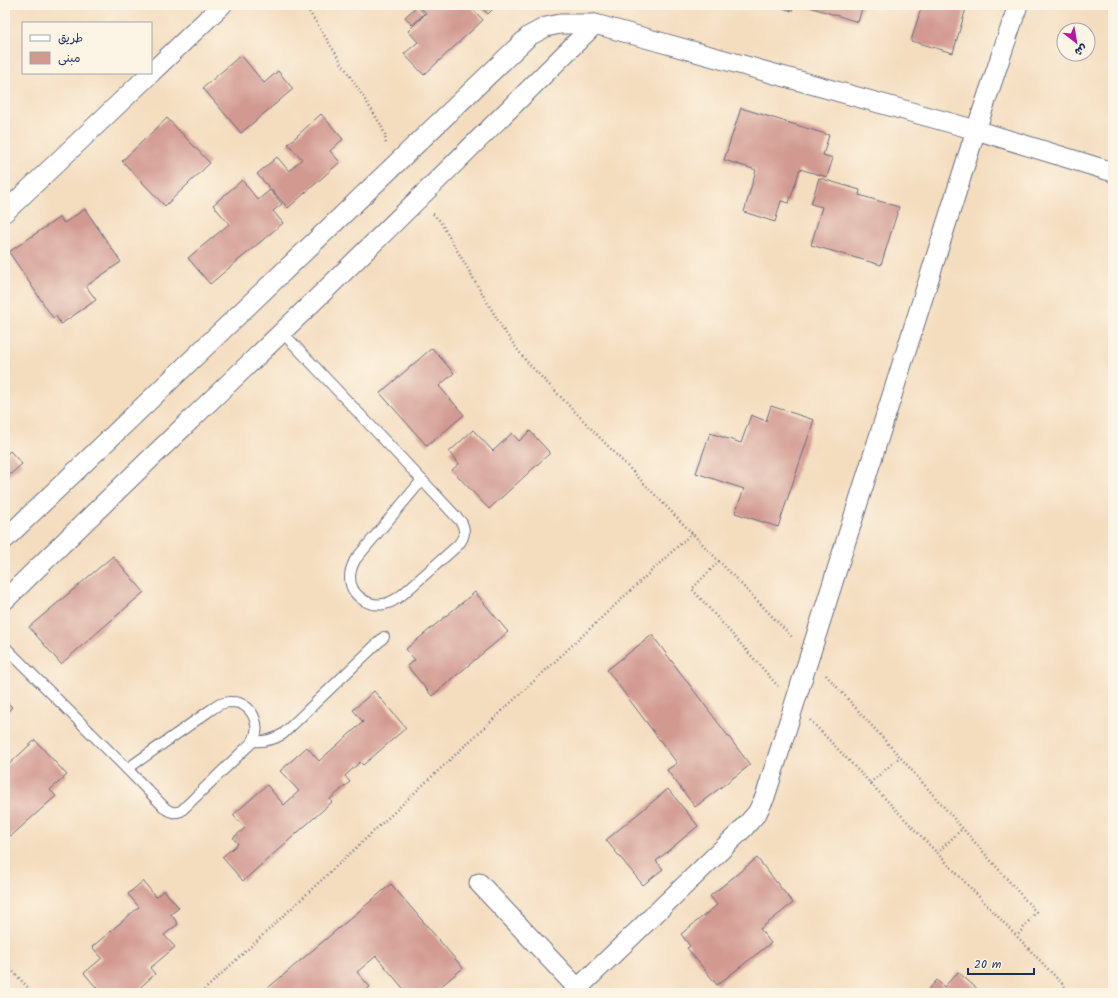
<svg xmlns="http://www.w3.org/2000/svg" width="1118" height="998" font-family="Kalam,'Playpen Sans Arabic',sans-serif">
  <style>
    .building { fill: #d29991 }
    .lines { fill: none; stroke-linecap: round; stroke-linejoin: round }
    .lane-casing { stroke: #676c80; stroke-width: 12 }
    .street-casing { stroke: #676c80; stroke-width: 21 }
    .path { stroke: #676c80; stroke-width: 2.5; stroke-dasharray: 1 3; stroke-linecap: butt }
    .lane { stroke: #fff; stroke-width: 10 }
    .street { stroke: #fff; stroke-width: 19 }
  </style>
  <rect width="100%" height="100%" fill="#fcf5e5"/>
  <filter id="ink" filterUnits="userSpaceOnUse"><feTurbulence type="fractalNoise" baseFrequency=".025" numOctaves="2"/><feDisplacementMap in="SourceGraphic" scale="8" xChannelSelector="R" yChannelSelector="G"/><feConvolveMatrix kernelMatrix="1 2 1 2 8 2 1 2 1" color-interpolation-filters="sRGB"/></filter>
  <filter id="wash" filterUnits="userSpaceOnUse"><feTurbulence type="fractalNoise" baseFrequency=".012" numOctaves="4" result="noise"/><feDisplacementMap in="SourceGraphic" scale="16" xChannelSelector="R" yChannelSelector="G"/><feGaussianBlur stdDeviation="0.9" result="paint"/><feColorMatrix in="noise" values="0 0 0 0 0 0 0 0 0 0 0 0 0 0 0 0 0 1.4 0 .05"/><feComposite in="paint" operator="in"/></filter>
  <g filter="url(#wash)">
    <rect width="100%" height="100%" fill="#f4ddbf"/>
    <g id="blocks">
      <g class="building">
        <polygon points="418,5 469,5 483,20 424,75 404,54 418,42 408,31 426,13"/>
        <polygon points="478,5 497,5 488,14"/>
        <polygon points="773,5 794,5 792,11"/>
        <polygon points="803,5 863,5 858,22"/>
        <polygon points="922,5 967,5 953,53 911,41"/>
        <polygon points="417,6 424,14 412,25 405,17"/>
        <polygon points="241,55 264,83 278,71 293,89 241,133 203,88"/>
        <polygon points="741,108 829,135 823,155 833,158 827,177 800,169 789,203 781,201 775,222 744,212 756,170 724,160"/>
        <polygon points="321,114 343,139 330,151 340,162 288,208 257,174 277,157 289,171 302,159 288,144"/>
        <polygon points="167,118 210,163 165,206 122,161"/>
        <polygon points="819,178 860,190 859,195 899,207 881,265 811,245 822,207 811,204"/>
        <polygon points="242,180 258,200 270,190 282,204 273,211 283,223 210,284 188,258 229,224 213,205"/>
        <polygon points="85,209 121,262 86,286 96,300 61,324 56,316 53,318 9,252 60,217 64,223"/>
        <polygon points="432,348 454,373 439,386 464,415 427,446 380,393"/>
        <polygon points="771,406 814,420 778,527 735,513 744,489 696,473 710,433 741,443 751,415 766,421"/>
        <polygon points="473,430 493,451 512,433 519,441 530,431 550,453 489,509 452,470 459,464 449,452"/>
        <polygon points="10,451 22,464 5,479 5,456"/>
        <polygon points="113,556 144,592 61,664 29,627"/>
        <polygon points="475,592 508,632 432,696 407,666 415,660 406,649"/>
        <polygon points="652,635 750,765 695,807 667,770 677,763 607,670"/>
        <polygon points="374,691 406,728 363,765 360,762 345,776 350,782 330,799 332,802 243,881 222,857 238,844 233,838 245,828 233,815 267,785 284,805 299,791 280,771 307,747 319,761 363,722 353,710"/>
        <polygon points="5,700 12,707 5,715"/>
        <polygon points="35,740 67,775 50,790 56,796 11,836 5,829 5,768"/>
        <polygon points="668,789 698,826 656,861 663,869 643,885 606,840"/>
        <polygon points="757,858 793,903 760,929 771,943 717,985 687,948 690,946 681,934 717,905 710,896"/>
        <polygon points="143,881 156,897 164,890 179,908 171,914 178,924 164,935 175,947 150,968 155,974 134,993 101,993 84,973 102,958 92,947 139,907 128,894"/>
        <polygon points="391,884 463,968 433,993 407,993 376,956 357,972 370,987 362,993 262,993"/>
        <polygon points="958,972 982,993 925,993 937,980 944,987"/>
      </g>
    </g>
  </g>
  <g filter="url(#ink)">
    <use href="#blocks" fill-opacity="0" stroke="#676c80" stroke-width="1"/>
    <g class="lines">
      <g class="lane-casing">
        <g id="lane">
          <polyline points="282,332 422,480"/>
          <path d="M422,480L462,523C466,532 464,539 457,546L403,594C398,598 391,603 384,604C368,607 350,595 350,577C350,571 352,566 355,560Z"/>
          <polyline points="5,647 127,769"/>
          <path d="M229,702C232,702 236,702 239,703C254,708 261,727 253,741C251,743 249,746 246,748L181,811C175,813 172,813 166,809L127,769L212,709L220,704Z"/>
          <path d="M253,741C265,742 273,740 283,734L384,637"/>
        </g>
      </g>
      <g class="street-casing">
        <g id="street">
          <polyline points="151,73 222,5"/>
          <polyline points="5,212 151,73"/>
          <polyline points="5,539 529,36 546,27 560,24 595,24 976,130 1113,172"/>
          <path d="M5,600C96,510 189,422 282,332C387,231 491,127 595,24"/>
          <polyline points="479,883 582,993"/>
          <polyline points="573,993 743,829 757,813 765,797 976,130 1018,5"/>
        </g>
      </g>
      <g class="path">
        <polyline points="305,5 381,125 385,135 386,145"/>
        <polyline points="433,214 440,221 504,331 526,361 793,638"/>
        <polyline points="719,561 692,589 778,686"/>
        <polyline points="826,675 900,757 1036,912 1017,936"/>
        <polyline points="810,720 1071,993"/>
        <polyline points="870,783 900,757"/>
        <polyline points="937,853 963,828"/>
        <polyline points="5,963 33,993"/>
        <polyline points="201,993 692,533"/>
      </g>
      <use href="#lane" class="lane"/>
      <use href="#street" class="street"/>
    </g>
  </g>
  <rect width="1118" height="998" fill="none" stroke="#fcf5e5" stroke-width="20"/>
  <rect x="22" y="22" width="130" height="52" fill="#fcf5e5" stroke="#a2a6af"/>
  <rect x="30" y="35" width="20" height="6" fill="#ffffff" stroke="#a2a6af"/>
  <text x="58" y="42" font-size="12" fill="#1b2f5e">طريق</text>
  <rect x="30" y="52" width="20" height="12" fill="#d29991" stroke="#a2a6af"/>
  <text x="58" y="62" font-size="12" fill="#1b2f5e">مبنى</text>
  <g transform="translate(1076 42) rotate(149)"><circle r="19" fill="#fcf5e5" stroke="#a2a6af"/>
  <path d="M0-3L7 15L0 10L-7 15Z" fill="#b5179e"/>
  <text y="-6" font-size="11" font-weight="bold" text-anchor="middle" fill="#1b2f5e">ش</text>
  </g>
  <path d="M968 968v6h66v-6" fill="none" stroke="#1b2f5e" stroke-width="2"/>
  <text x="974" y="968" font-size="12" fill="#1b2f5e" stroke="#fcf5e5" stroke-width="3" paint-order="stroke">20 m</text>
</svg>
